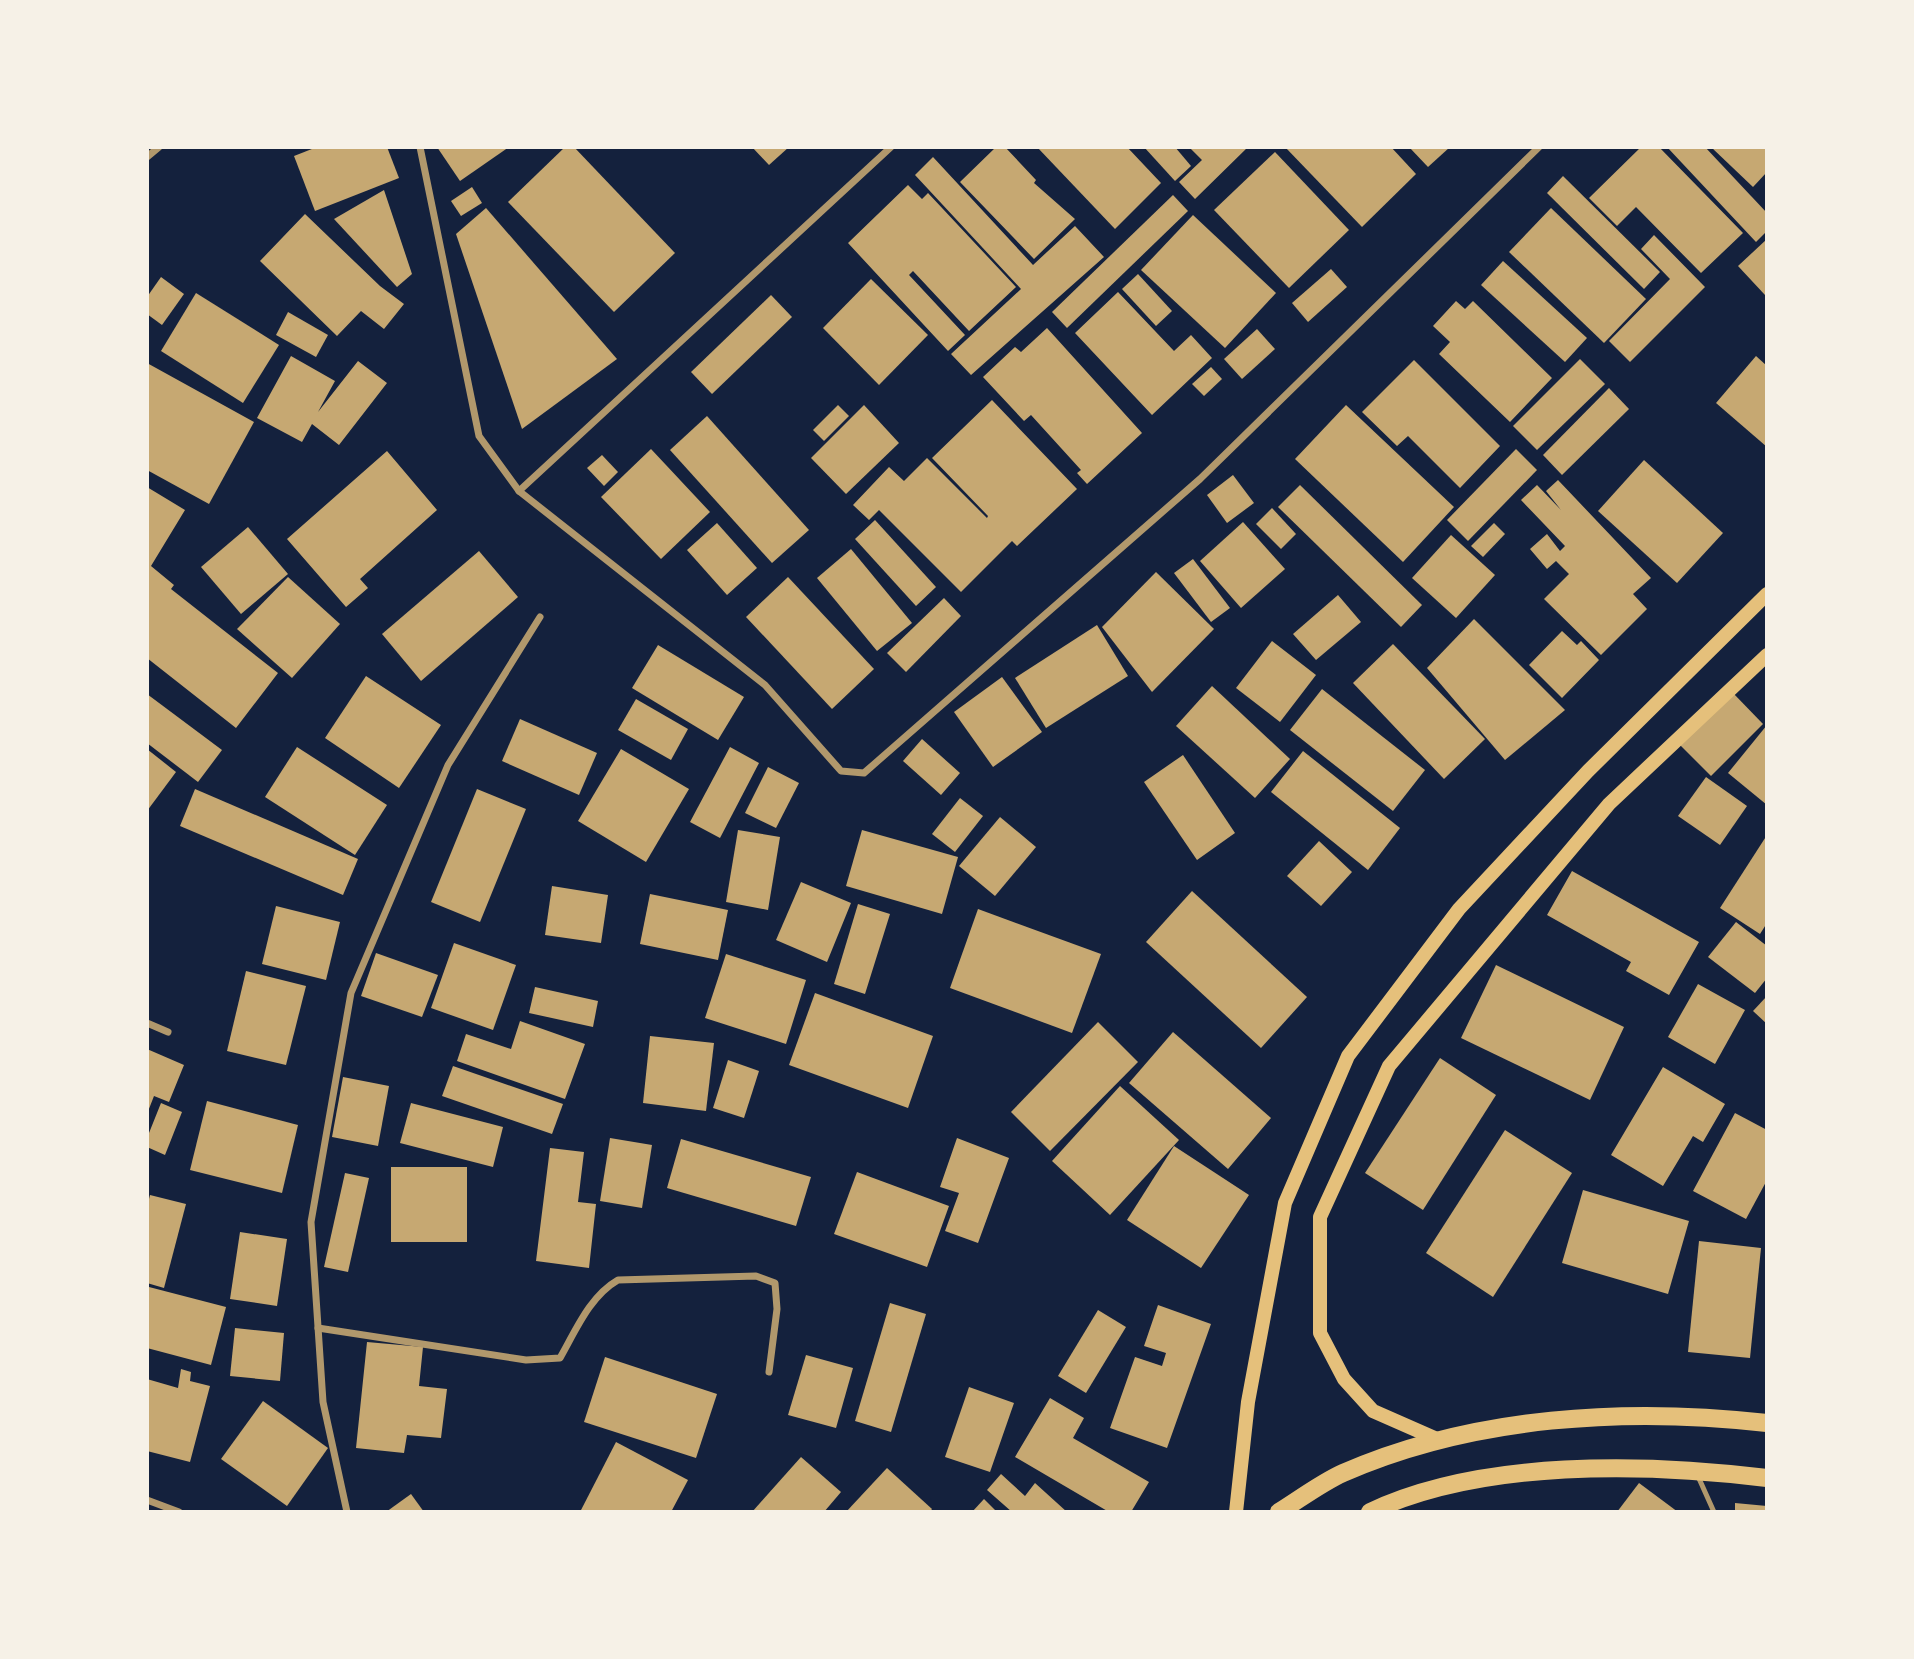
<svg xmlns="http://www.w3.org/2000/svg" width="1914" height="1659" font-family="'Playfair Display',serif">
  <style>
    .building { fill: #c6a872 }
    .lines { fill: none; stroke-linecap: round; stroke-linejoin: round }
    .service { stroke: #b1986c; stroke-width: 5 }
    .minor { stroke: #b1986c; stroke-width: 7 }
    .secondary { stroke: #e5c07b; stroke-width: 14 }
    .primary { stroke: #e5c07b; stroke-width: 18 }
  </style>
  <rect width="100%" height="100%" fill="#14213d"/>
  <g class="building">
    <polygon points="317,147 387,147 399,178 315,211 294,156"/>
    <polygon points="437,147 509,147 460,181"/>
    <polygon points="565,147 574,147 675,253 614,312 508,202"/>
    <polygon points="752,147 789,147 769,165"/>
    <polygon points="996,147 1005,147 1036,180 1034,183 1075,219 1034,259 960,182"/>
    <polygon points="1037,147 1127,147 1161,183 1115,229"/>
    <polygon points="1144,147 1175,147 1191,166 1175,181"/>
    <polygon points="1189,147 1248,147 1195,199 1179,182 1202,160"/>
    <polygon points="1285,147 1391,147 1416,174 1362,227"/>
    <polygon points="1409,147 1450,147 1428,167"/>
    <polygon points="1641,147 1659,147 1743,233 1701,273 1636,207 1617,226 1589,198"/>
    <polygon points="1667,147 1705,147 1767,213 1767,231 1756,242"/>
    <polygon points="1711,147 1767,147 1767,172 1753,187"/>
    <polygon points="1275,152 1349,230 1289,288 1214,210"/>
    <polygon points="933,157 1033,265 1075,226 1104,257 971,375 951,354 1021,289 915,175"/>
    <polygon points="1563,176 1660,272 1644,289 1547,193"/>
    <polygon points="908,185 922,199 928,193 1016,287 969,331 913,271 909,275 965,335 948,351 848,243"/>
    <polygon points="472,187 482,203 461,216 451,201"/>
    <polygon points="384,190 412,274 397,287 334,219"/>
    <polygon points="1173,195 1188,211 1067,328 1052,312"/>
    <polygon points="486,208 617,359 522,429 456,234"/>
    <polygon points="1551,208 1646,299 1604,343 1509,252"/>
    <polygon points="305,214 380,286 404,304 384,329 361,311 337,336 260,261"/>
    <polygon points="1193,215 1276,293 1225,348 1141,270"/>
    <polygon points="1654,235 1705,287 1630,362 1609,341 1670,279 1641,249"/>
    <polygon points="1767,239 1767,293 1765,295 1738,266"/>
    <polygon points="1503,261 1587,338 1565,362 1481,285"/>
    <polygon points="1331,269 1347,287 1308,322 1292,303"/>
    <polygon points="1138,274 1172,311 1156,326 1122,289"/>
    <polygon points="161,277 184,294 162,325 147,314 147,297"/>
    <polygon points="871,279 928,335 879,385 823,328"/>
    <polygon points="1118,292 1174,351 1191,335 1212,358 1152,415 1075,333"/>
    <polygon points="196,293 279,345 243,403 161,351"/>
    <polygon points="771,295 792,317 712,394 691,372"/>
    <polygon points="1456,301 1465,309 1473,301 1552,378 1510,422 1439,354 1450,342 1433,326"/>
    <polygon points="288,312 328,335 316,357 276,335"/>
    <polygon points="1047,328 1142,433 1087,484 1077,473 1081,470 1031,415 1024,421 983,377 1015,347 1021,352"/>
    <polygon points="1257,329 1275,349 1242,379 1224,359"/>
    <polygon points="291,356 335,381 318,412 358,361 387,383 339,445 312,424 302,442 257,418"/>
    <polygon points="1756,356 1767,366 1767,447 1716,403"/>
    <polygon points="1580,359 1605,384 1537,450 1513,426"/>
    <polygon points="1414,360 1500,446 1460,488 1408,436 1397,446 1362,412"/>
    <polygon points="147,363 254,422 209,504 147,470"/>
    <polygon points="1211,367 1222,379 1204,396 1192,384"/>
    <polygon points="1609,388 1629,409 1562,475 1543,455"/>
    <polygon points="992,400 1077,489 1017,546 1012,541 961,592 879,510 869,520 853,505 889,467 904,481 927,458 987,518 988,516 932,458"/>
    <polygon points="838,405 849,416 824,441 813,430"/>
    <polygon points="864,405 899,443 846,494 811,458"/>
    <polygon points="1346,405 1454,507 1403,562 1295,459"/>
    <polygon points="707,416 809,530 772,563 670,450"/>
    <polygon points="651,449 710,512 661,559 601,497"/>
    <polygon points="1516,449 1537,470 1468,541 1447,520"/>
    <polygon points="387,451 437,510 360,579 368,588 346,607 287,539"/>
    <polygon points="602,455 618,472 604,486 587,468"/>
    <polygon points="1644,460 1723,533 1677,583 1598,511"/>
    <polygon points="1233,475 1254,503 1227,523 1207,495"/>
    <polygon points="1558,480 1651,578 1633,594 1647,609 1601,655 1544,599 1569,574 1556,561 1547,569 1530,549 1547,534 1560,551 1565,546 1521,500 1537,485 1561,510 1546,491"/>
    <polygon points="1300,485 1422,605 1401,627 1278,507"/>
    <polygon points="147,487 185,510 151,566 174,585 171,589 278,673 236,728 147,658"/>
    <polygon points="1272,508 1296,534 1281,549 1256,524"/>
    <polygon points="875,520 936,587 916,606 855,539"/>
    <polygon points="1243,522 1285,569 1241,608 1200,561"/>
    <polygon points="717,523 757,568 727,595 687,550"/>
    <polygon points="1494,523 1505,534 1483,557 1471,546"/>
    <polygon points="248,527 288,574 241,614 201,567"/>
    <polygon points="1451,535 1495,575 1456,618 1412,578"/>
    <polygon points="851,549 912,623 877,651 817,578"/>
    <polygon points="479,551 518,597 421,681 382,634"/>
    <polygon points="1193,559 1230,608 1211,622 1174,573"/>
    <polygon points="1156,572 1214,629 1152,692 1102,627"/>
    <polygon points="288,577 340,624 292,678 237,629"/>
    <polygon points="788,577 874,669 832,709 746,617"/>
    <polygon points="1338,595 1361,622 1316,660 1293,634"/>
    <polygon points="944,598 961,616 906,672 887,653"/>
    <polygon points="1474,619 1565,710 1505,760 1427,668"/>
    <polygon points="1097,625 1128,676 1046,728 1015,678"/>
    <polygon points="1562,631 1577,645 1581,641 1599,660 1562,698 1529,665"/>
    <polygon points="1272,641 1316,675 1280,722 1236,688"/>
    <polygon points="1393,644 1485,739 1444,779 1353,683"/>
    <polygon points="658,645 744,697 718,740 632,688"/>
    <polygon points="366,676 441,725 399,788 325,738"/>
    <polygon points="1002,677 1042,732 993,767 954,712"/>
    <polygon points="1212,686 1290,759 1255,798 1176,726"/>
    <polygon points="1322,689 1425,770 1393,811 1290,730"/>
    <polygon points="1733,693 1763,724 1711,776 1680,745"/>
    <polygon points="147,694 222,750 198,782 147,743"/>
    <polygon points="636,699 688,729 671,760 618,730"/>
    <polygon points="520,719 597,753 579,795 502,761"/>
    <polygon points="1767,725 1767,805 1728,773"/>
    <polygon points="922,739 960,773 941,795 903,761"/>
    <polygon points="297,747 387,805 355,855 265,797"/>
    <polygon points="730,747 759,763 720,838 690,822"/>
    <polygon points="147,749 176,772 147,811"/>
    <polygon points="621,749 689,789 646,862 578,821"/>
    <polygon points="1303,751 1400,828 1368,870 1271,792"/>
    <polygon points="1183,755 1235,833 1197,860 1144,782"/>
    <polygon points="768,767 799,783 776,828 745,813"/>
    <polygon points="1706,777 1747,806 1720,845 1678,816"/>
    <polygon points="195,789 358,859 343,895 180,826"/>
    <polygon points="477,789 526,809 480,922 431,902"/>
    <polygon points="960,798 983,816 955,852 932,834"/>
    <polygon points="1000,817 1036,847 995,896 959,866"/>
    <polygon points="738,830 780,837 768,910 726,902"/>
    <polygon points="862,830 958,857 942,914 846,886"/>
    <polygon points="1767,835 1767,923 1760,934 1720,908"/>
    <polygon points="1319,841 1352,872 1321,906 1287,876"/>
    <polygon points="1572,871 1699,942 1669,995 1626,971 1631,962 1547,915"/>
    <polygon points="801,882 851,903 827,962 776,940"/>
    <polygon points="552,886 608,895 601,943 545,935"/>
    <polygon points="1192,891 1307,997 1261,1048 1146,942"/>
    <polygon points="650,894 728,910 718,960 640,944"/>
    <polygon points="858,904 890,914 865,994 834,984"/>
    <polygon points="276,906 340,922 326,980 262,964"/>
    <polygon points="978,909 1101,954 1072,1033 950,988"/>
    <polygon points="1736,922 1767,946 1767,978 1755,993 1708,957"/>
    <polygon points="454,943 516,965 493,1030 431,1008"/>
    <polygon points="376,953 438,975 422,1017 361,996"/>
    <polygon points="726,954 806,980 786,1044 705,1018"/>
    <polygon points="1496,965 1624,1027 1590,1100 1461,1038"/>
    <polygon points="246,971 306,986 286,1065 227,1051"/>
    <polygon points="1698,984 1745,1010 1715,1064 1668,1037"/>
    <polygon points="535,987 598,1001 593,1027 529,1013"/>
    <polygon points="815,993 933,1036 908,1108 789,1065"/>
    <polygon points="1767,996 1767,1024 1753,1011"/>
    <polygon points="520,1021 585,1044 565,1099 457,1061 466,1034 511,1049"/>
    <polygon points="1098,1022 1138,1062 1050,1151 1011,1112"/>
    <polygon points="1173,1032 1271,1118 1228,1169 1129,1083"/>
    <polygon points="650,1036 714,1043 706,1111 643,1103"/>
    <polygon points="147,1049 184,1065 169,1102 154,1096 147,1114"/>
    <polygon points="1440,1058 1496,1095 1423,1210 1365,1173"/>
    <polygon points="728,1060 759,1071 744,1118 713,1108"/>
    <polygon points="453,1066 563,1104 552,1134 442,1096"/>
    <polygon points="1663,1067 1725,1104 1703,1142 1693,1136 1663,1186 1611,1155"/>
    <polygon points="343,1077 389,1086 378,1146 332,1137"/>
    <polygon points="1120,1086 1179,1140 1110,1215 1052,1161"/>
    <polygon points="207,1101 298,1125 282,1193 190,1170"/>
    <polygon points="161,1103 182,1112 165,1155 147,1147 147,1138"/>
    <polygon points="411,1103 503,1127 493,1167 400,1143"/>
    <polygon points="1735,1113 1767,1130 1767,1180 1746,1219 1693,1191"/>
    <polygon points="1505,1130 1572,1173 1493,1297 1426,1253"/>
    <polygon points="610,1138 652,1145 642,1208 600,1201"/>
    <polygon points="957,1138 1009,1158 978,1243 945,1231 959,1193 940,1187"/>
    <polygon points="681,1139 811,1177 796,1226 667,1188"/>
    <polygon points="1174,1146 1249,1195 1201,1268 1127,1220"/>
    <polygon points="550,1148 584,1152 578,1202 596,1204 589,1268 536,1261"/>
    <rect x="391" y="1167" width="76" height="75"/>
    <polygon points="857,1172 949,1206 927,1267 834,1234"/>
    <polygon points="345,1173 369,1178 348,1272 324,1267"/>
    <polygon points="1583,1190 1689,1221 1668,1294 1562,1263"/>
    <polygon points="150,1195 186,1204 164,1288 147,1283 147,1207"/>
    <polygon points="240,1232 287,1239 277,1306 230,1299"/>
    <polygon points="1699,1241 1761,1248 1750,1358 1688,1352"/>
    <polygon points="149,1287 226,1307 211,1365 147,1348"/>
    <polygon points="890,1303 926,1314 891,1432 855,1421"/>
    <polygon points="1158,1305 1211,1324 1167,1448 1110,1428 1135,1357 1162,1366 1166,1353 1144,1346"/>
    <polygon points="1098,1310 1126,1327 1086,1393 1058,1376"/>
    <polygon points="235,1328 284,1333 280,1381 230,1376"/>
    <polygon points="367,1342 423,1347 419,1386 447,1389 441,1438 407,1435 404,1453 356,1448"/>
    <polygon points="806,1355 853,1368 836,1428 788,1415"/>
    <polygon points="605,1357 717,1394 696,1458 584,1422"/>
    <polygon points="181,1369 191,1372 190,1381 210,1386 190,1462 147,1451 147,1379 178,1388"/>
    <polygon points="969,1387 1014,1403 990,1472 945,1457"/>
    <polygon points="1050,1398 1084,1418 1073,1438 1149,1482 1131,1512 1109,1512 1015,1457"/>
    <polygon points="263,1401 328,1448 287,1506 221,1459"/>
    <polygon points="616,1442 688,1480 671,1512 580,1512"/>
    <polygon points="801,1457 841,1492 824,1512 752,1512"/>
    <polygon points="887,1468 932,1509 930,1512 846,1512"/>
    <polygon points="1001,1474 1025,1496 1035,1483 1067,1512 1012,1512 987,1490"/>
    <polygon points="1639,1483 1678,1512 1617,1512"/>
    <polygon points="411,1494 424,1512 386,1512"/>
    <polygon points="984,1499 997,1512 972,1512"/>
    <polygon points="1735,1503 1767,1506 1767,1512 1735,1512"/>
  </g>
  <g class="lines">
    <polyline class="service" points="1697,1474 1714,1512"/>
    <g class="minor">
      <polyline points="420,147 479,436 519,491 765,685 841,771 864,773 1200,479 1539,147"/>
      <polyline points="147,157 159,147"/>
      <polyline points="519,491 891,147"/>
      <polyline points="147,1023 168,1032"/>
      <path d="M318,1328L526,1360L560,1358C576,1330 590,1296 618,1280L756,1276L775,1283L777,1309L769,1372"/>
      <polyline points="147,1500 179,1512"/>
      <polyline points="347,1512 323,1402 311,1222 351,993 448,765 540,617"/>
    </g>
    <g class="secondary">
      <polyline points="1439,1440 1373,1411 1344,1379 1320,1333 1320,1217 1389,1066 1609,804 1767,655"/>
      <polyline points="1236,1512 1248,1402 1285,1203 1348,1056 1459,909 1588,771 1767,594"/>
    </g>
    <g class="primary">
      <path d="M1279,1512C1300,1499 1321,1483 1343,1473C1473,1416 1627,1407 1767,1423"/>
      <path d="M1370,1512C1481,1459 1646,1463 1767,1478"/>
    </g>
  </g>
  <rect width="1914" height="1659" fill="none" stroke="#f6f1e7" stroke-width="298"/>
</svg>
